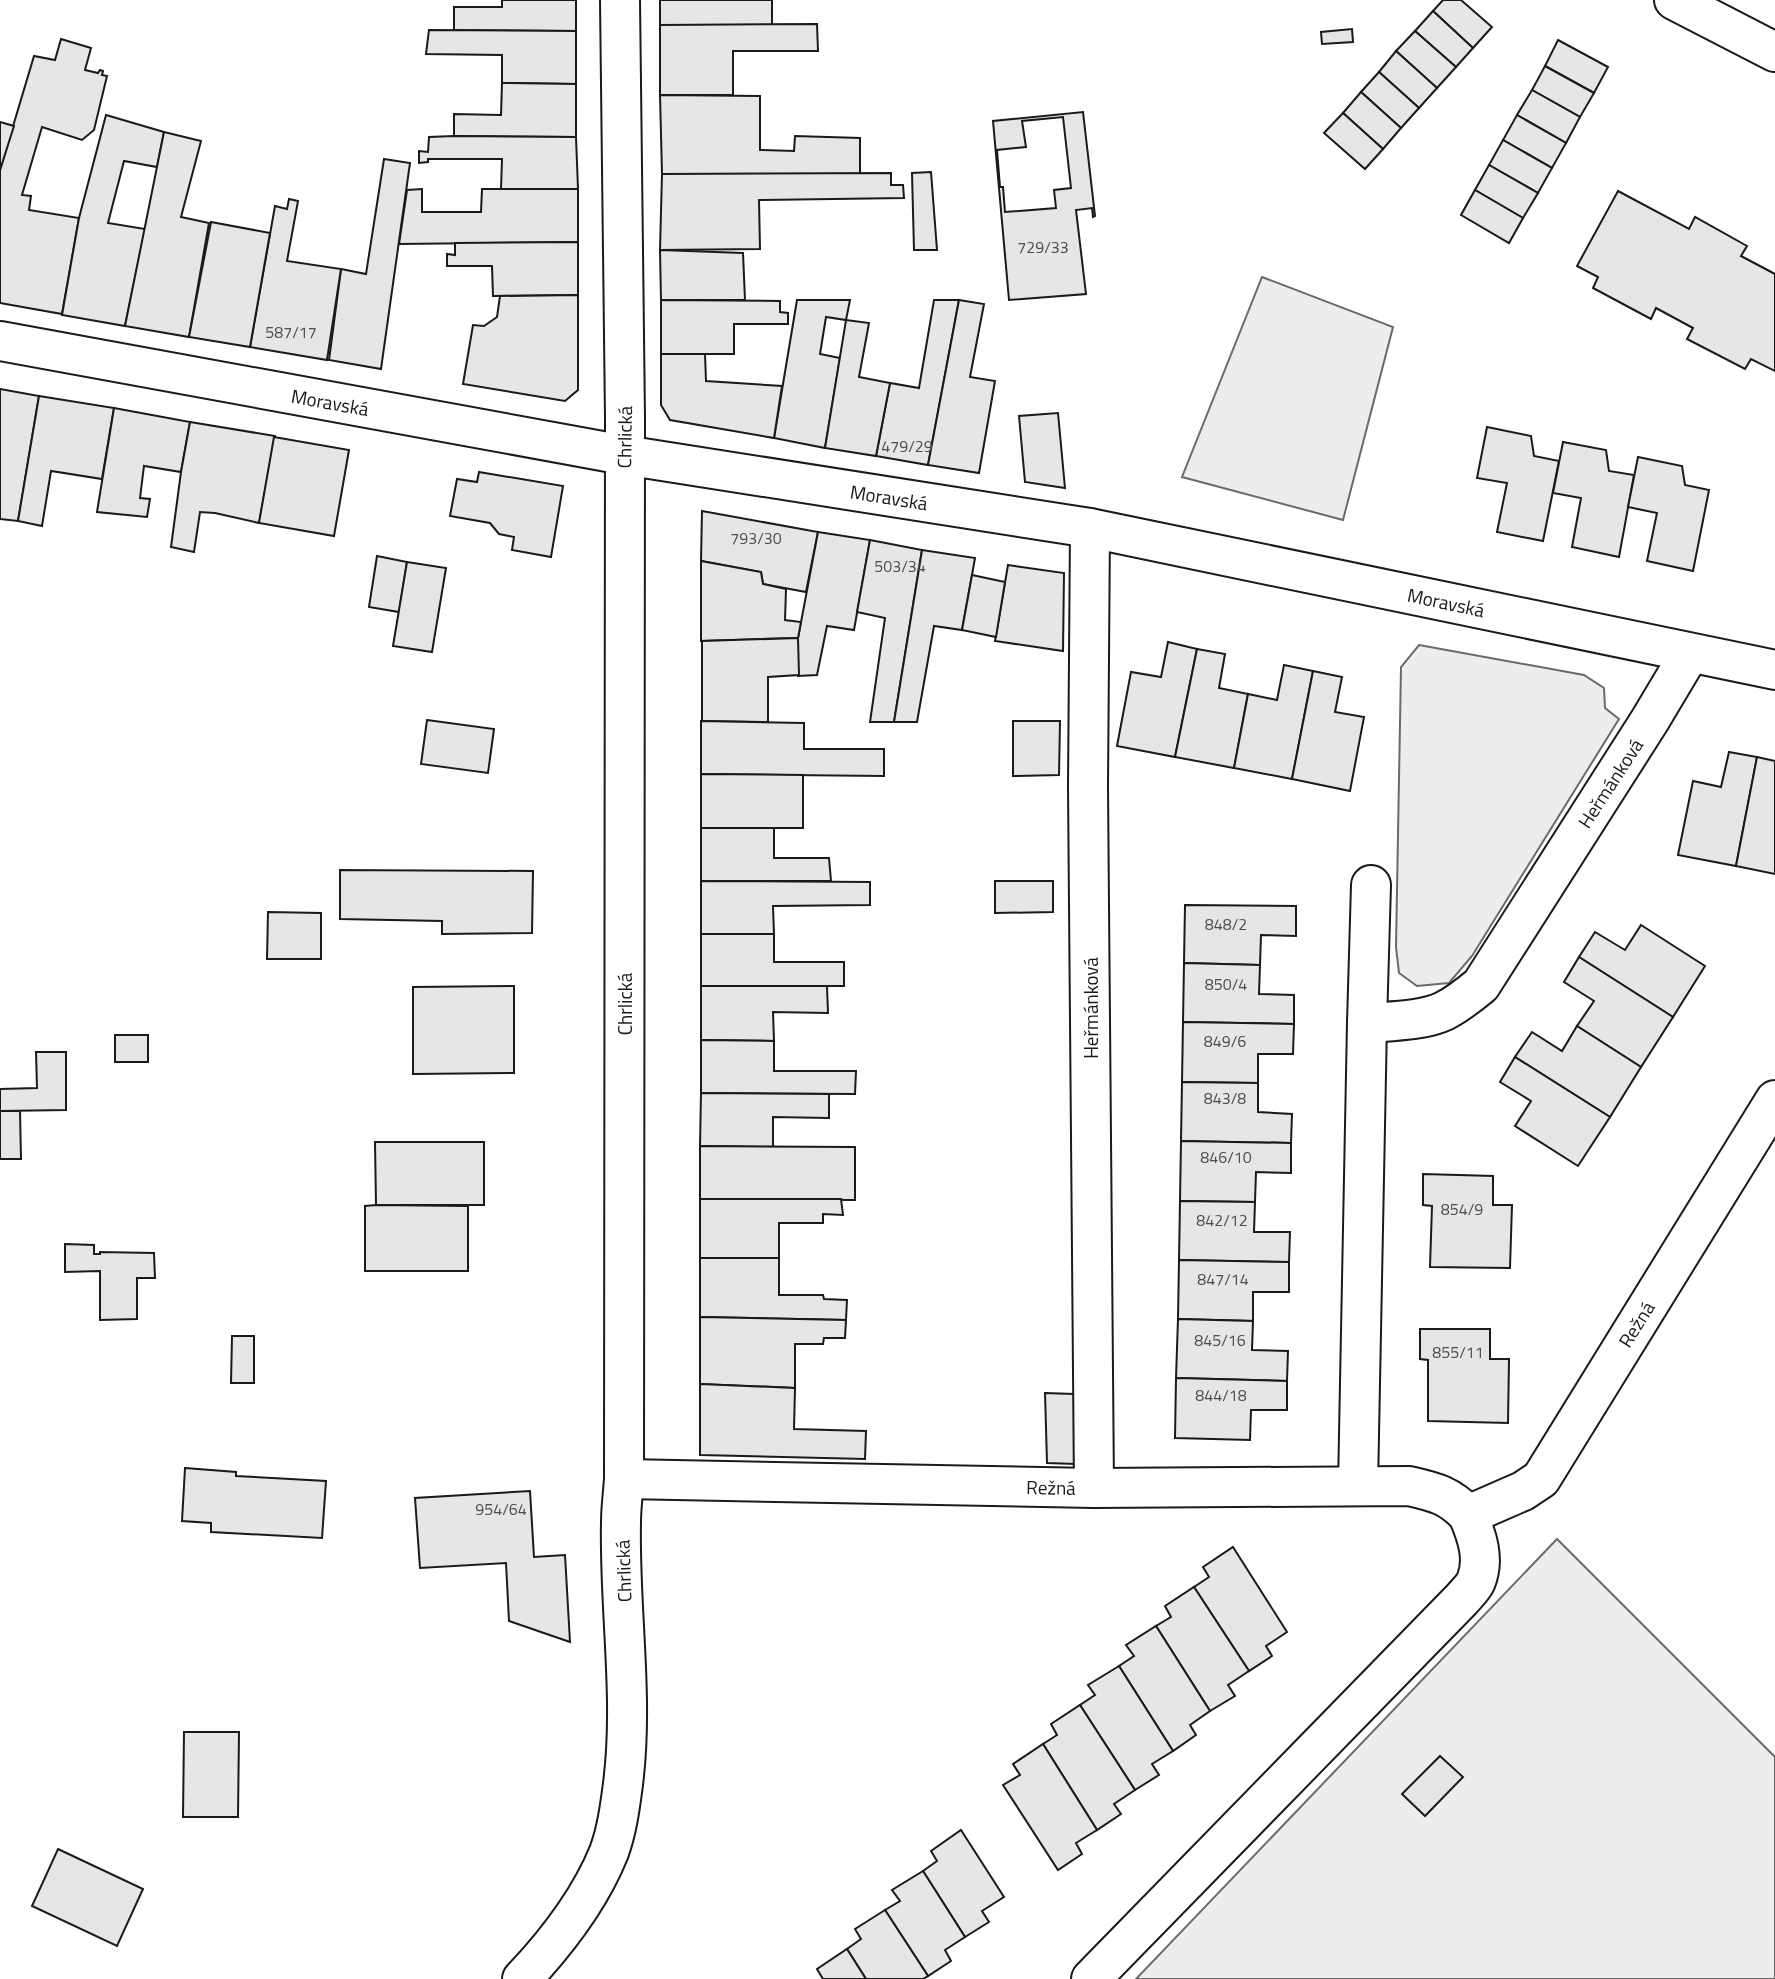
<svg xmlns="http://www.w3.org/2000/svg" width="1775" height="1979" font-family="'Titillium Web',sans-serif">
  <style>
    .green { fill: #ededed; stroke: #6a6a6a; stroke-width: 2 }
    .building { fill: #e6e6e6; stroke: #1a1a1a; stroke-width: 2; fill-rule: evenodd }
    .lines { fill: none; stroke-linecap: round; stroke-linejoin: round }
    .minor-casing { stroke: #1a1a1a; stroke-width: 42 }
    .secondary-casing { stroke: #1a1a1a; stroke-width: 42 }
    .minor { stroke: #fff; stroke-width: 38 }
    .secondary { stroke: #fff; stroke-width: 38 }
    .labels { text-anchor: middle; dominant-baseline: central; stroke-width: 5; stroke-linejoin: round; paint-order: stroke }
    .number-label { font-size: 16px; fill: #4d4d4d }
    .street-label { font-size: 19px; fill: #1a1a1a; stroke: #fff }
  </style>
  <rect width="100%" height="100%" fill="#fff"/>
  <g class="green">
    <polygon points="1262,277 1393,327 1343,520 1182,477"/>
    <polygon points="1419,645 1584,675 1604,688 1605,708 1619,719 1472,956 1449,983 1417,986 1399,973 1396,947 1401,667"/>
    <polygon points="1557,1539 1775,1757 1775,1979 1136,1979"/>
  </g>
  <g class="building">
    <polygon points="502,0 576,0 576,31 454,30 454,7 502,7"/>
    <rect x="660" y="0" width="112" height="25"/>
    <polygon points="1443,0 1461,0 1492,27 1473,48 1433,11"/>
    <polygon points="1433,11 1473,48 1456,67 1415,31"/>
    <polygon points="817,24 818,51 733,51 733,95 660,95 660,25"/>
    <polygon points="1352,29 1353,42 1322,44 1321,32"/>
    <polygon points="429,30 576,31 576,84 502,83 502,55 426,54"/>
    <polygon points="1415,31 1456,67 1437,88 1396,51"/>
    <polygon points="61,39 91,48 85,70 98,73 100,70 103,71 102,75 107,76 94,130 82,140 42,127 22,195 31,196 29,210 79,218 62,314 0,303 0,170 34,56 55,60"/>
    <polygon points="1558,40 1608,67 1594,93 1545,66"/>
    <polygon points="1396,51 1437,88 1419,108 1379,72"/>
    <polygon points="1545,66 1594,93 1580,117 1532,90"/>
    <polygon points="1379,72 1419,108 1401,128 1361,92"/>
    <polygon points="502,83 576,84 576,137 454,136 454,114 501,115"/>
    <polygon points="1532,90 1580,117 1566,143 1517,115"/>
    <polygon points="1361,92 1401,128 1383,149 1343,113"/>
    <polygon points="660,95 760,96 760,150 794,151 795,136 860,138 860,174 662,174"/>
    <path d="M1083,112L1095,216L1093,217L1092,208L1076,210L1086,294L1009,300L993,121ZM1063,117L1071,188L1054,190L1056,208L1005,212L1003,187H1000L997,150L1026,147L1022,121Z"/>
    <polygon points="1343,113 1383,149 1365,169 1324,133"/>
    <polygon points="106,115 164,132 157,167 124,161 108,223 145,229 125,326 62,315 79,218"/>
    <polygon points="1517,115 1566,143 1552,168 1503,140"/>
    <polygon points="0,122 14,126 0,170"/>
    <polygon points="164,132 201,141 181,217 209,223 189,337 125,326"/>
    <polygon points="454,136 576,137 578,189 501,189 502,159 428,159 428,162 419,163 419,151 428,152 429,137"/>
    <polygon points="1503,140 1552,168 1538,193 1489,165"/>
    <polygon points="384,159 410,163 381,369 329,360 341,269 366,274"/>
    <polygon points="1489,165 1538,193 1523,218 1475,190"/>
    <polygon points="931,172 937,250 914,250 912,173"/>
    <polygon points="891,173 891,185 903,185 904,198 759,200 760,249 660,250 662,174"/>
    <polygon points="422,189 422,212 481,212 482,189 578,189 578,242 399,244 407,190"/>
    <polygon points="1475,190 1523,218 1509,243 1461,215"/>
    <polygon points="1618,191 1689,229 1695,217 1747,246 1741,256 1775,274 1775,371 1751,359 1745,369 1687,339 1693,328 1656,308 1651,319 1593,288 1598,277 1577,266"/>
    <polygon points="289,199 298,201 287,261 341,269 327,360 250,347 275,206 287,209"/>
    <polygon points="211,222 270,233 250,347 189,337"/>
    <polygon points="578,242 578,295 493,296 492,266 447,266 447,254 455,255 455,243"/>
    <polygon points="660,250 743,253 745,300 661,300"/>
    <polygon points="578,295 578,390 565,401 463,384 473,325 484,326 497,317 500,296"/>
    <polygon points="661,300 780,301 780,312 788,313 788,324 734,324 734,354 661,354"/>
    <polygon points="797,300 850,300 846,320 826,317 820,354 840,358 825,448 774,438"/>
    <polygon points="934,300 959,300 928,465 876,456 890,383 919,388"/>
    <polygon points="959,300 984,304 970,377 995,381 979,473 928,465"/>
    <polygon points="846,320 869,323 859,377 890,383 876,456 825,448"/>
    <polygon points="661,354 705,354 706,381 782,386 774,438 670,420 661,405"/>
    <polygon points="0,389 39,396 18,521 0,519"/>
    <polygon points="39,396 114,408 102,479 51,471 42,526 18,521"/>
    <polygon points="114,408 190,422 181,472 144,466 140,498 150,499 147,517 97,512"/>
    <polygon points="1058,413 1065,488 1025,482 1019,416"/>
    <polygon points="190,422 275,436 259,523 215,513 200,512 194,552 171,547 181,472"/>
    <polygon points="1487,427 1531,436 1534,456 1559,461 1543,541 1497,532 1507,483 1477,478"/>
    <polygon points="274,437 349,450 334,536 259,523"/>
    <polygon points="1563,442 1606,450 1609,471 1634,475 1619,557 1572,547 1581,498 1553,493"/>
    <polygon points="1638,457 1682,466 1685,485 1709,490 1693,571 1647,561 1657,513 1628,507"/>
    <polygon points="479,472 563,486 551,557 512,550 514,537 499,534 490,523 450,516 457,479 477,482"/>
    <polygon points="702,511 818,532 806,592 763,584 761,572 701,561"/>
    <polygon points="818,532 870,540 854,630 827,626 817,675 798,676 798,638"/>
    <polygon points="870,540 922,550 894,722 870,722 885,618 857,612"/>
    <polygon points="922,550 975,558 972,575 962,630 934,626 917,722 894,722"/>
    <polygon points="377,556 407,562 399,612 369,607"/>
    <polygon points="701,561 761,572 763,584 786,589 785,620 801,622 798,638 701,641"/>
    <polygon points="407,562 446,568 432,652 393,646"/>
    <polygon points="1008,565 1064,573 1063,651 995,641"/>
    <polygon points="972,575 1005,582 996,637 962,630"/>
    <polygon points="798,638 799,675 768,677 768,722 702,721 702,641"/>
    <polygon points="1168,642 1197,649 1175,757 1117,746 1131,672 1161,677"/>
    <polygon points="1197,649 1225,654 1219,688 1248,694 1234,768 1175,757"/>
    <polygon points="1284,665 1313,671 1292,779 1234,768 1248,694 1277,700"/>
    <polygon points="1313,671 1342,677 1335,712 1364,717 1350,791 1292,779"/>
    <polygon points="427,720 494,729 488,773 421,764"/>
    <polygon points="701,721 804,723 804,749 884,749 884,776 701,774"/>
    <polygon points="1013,721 1060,721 1059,775 1013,776"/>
    <polygon points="1729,752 1757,757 1736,866 1678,855 1693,781 1721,787"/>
    <polygon points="1757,757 1775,761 1775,874 1736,866"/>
    <polygon points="701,774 803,775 803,828 701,828"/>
    <polygon points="701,828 774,828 774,858 829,858 831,881 701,881"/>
    <polygon points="340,870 533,871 532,933 442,934 442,921 340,919"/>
    <polygon points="701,881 870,882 870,905 773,906 774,934 701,934"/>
    <polygon points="995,881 1053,881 1053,912 995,913"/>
    <polygon points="1185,905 1296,906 1296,936 1261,935 1260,965 1184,963"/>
    <polygon points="268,912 321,913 321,959 267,959"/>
    <polygon points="1641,925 1705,966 1673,1017 1579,957 1595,932 1625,950"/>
    <polygon points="701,934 774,934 774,962 844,962 844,986 701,986"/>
    <polygon points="1579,957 1673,1017 1641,1067 1577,1026 1594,1001 1564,982"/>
    <polygon points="1184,963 1260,965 1259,994 1294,995 1294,1024 1183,1022"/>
    <polygon points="514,986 514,1073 413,1074 413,987"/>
    <polygon points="701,986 827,986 828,1013 773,1012 774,1041 701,1040"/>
    <polygon points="1183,1022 1294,1024 1293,1054 1258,1054 1258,1083 1182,1082"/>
    <polygon points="1577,1026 1641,1067 1610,1117 1515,1057 1532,1032 1562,1051"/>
    <rect x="115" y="1035" width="33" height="27"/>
    <polygon points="701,1040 774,1041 774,1071 856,1071 855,1094 701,1093"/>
    <polygon points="36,1052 66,1052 66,1110 0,1111 0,1089 37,1088"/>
    <polygon points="1515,1057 1610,1117 1578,1166 1515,1126 1531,1101 1500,1082"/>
    <polygon points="1182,1082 1258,1083 1258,1112 1292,1114 1291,1143 1181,1141"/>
    <polygon points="701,1093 829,1094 829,1118 773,1117 773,1147 700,1146"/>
    <polygon points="0,1111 20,1111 21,1159 0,1159"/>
    <polygon points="1181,1141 1291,1143 1291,1173 1256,1172 1255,1202 1180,1201"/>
    <polygon points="375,1142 484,1142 484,1205 376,1205"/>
    <polygon points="700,1146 855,1147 855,1200 700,1199"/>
    <polygon points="1423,1174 1493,1176 1493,1205 1512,1205 1510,1268 1430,1267 1432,1206 1423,1205"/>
    <polygon points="700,1199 841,1199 843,1215 823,1214 823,1223 779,1223 779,1258 700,1258"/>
    <polygon points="1180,1201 1255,1202 1254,1232 1290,1232 1289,1262 1179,1260"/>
    <polygon points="376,1205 468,1206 468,1271 365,1271 365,1206"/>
    <polygon points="65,1244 94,1245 94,1254 100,1254 100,1252 154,1253 155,1278 137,1278 137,1319 100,1320 100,1271 65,1272"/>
    <polygon points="700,1258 779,1258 779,1295 823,1295 824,1299 847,1300 846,1320 700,1317"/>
    <polygon points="1179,1260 1289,1262 1289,1292 1253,1292 1253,1321 1178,1319"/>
    <polygon points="700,1317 846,1320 845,1338 824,1338 823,1344 795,1344 795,1388 700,1384"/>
    <polygon points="1178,1319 1253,1321 1252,1350 1288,1351 1287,1381 1176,1378"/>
    <polygon points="1420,1329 1490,1329 1490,1359 1509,1359 1508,1423 1428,1421 1428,1360 1420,1359"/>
    <polygon points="232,1336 254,1336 254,1383 231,1383"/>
    <polygon points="1176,1378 1287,1381 1287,1410 1251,1410 1250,1440 1175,1438"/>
    <polygon points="700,1384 795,1388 794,1429 866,1431 865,1459 700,1455"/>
    <polygon points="1045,1393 1074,1394 1076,1464 1047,1463"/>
    <polygon points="185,1468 236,1472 236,1476 326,1481 322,1538 211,1532 211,1523 182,1521"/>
    <polygon points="530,1491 534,1557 565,1555 570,1642 509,1621 506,1563 420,1568 415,1498"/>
    <polygon points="1233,1547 1287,1632 1266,1646 1272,1656 1249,1671 1194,1587 1209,1577 1203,1567"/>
    <polygon points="1194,1587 1249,1671 1228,1685 1235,1696 1210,1711 1156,1626 1171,1617 1165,1606"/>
    <polygon points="1156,1626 1210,1711 1190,1725 1196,1735 1173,1751 1119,1666 1134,1656 1126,1645"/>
    <polygon points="1119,1666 1173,1751 1152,1764 1159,1775 1135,1790 1080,1705 1095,1695 1088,1685"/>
    <polygon points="1080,1705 1135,1790 1114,1804 1121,1814 1097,1830 1043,1744 1057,1735 1051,1724"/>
    <polygon points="184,1732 239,1732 238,1817 183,1817"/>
    <polygon points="1043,1744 1097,1830 1076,1843 1082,1854 1058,1870 1003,1785 1020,1775 1013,1764"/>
    <polygon points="1440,1756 1463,1777 1425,1816 1402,1794"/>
    <polygon points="961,1830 1004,1897 982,1911 989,1922 965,1937 923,1871 937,1861 931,1851"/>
    <polygon points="58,1849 143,1889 117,1946 32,1906"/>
    <polygon points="923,1871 965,1937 945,1950 951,1961 928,1976 885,1910 900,1901 892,1890"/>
    <polygon points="885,1910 928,1976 923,1979 866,1979 847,1949 861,1939 855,1929"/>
    <polygon points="847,1949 866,1979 823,1979 817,1969"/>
  </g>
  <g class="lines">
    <g class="minor-casing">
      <g id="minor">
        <polyline points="0,341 624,455 1090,528 1775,670"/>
        <polyline points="1090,528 1088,787 1094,1488"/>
        <path d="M1367,1023C1391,1021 1423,1021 1444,1011C1458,1004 1469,995 1481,985L1650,720L1690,653"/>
        <path d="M624,1479L1094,1488L1409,1486C1435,1492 1449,1495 1468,1515L1523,1491L1541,1479L1775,1100"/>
        <polyline points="1358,1486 1367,1023 1371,885"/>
        <path d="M522,1979C557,1942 590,1899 609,1852C617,1830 620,1807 623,1784C634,1697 619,1609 621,1522C621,1508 623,1494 624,1479L625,418L620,0"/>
        <path d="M1091,1979L1462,1599C1466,1594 1473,1588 1476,1581C1485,1559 1477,1536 1468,1515"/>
      </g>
    </g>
    <g class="secondary-casing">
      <polyline id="secondary" points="1674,0 1775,52"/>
    </g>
    <use href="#minor" class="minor"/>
    <use href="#secondary" class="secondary"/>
  </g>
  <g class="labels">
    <g class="number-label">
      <text x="1043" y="247">729/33</text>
      <text x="291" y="332">587/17</text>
      <text x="907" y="446">479/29</text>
      <text x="756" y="538">793/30</text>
      <text x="900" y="566">503/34</text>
      <text x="1226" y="924">848/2</text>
      <text x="1226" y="984">850/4</text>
      <text x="1225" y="1041">849/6</text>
      <text x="1225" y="1098">843/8</text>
      <text x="1226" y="1157">846/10</text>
      <text x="1462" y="1209">854/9</text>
      <text x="1222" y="1220">842/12</text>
      <text x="1223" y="1279">847/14</text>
      <text x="1220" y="1340">845/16</text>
      <text x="1458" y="1352">855/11</text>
      <text x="1221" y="1395">844/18</text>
      <text x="501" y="1509">954/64</text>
    </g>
    <g class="street-label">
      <text transform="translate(330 402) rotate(10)">Moravská</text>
      <text transform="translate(624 437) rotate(-89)">Chrlická</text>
      <text transform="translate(889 497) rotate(9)">Moravská</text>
      <text transform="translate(1446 602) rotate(12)">Moravská</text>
      <text transform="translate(1610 783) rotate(-57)">Heřmánková</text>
      <text transform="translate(624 1004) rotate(-90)">Chrlická</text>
      <text transform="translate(1090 1008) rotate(-90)">Heřmánková</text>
      <text transform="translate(1636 1324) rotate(-58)">Režná</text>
      <text transform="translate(1051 1487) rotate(1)">Režná</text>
      <text transform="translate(623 1571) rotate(-92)">Chrlická</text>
    </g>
  </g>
</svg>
